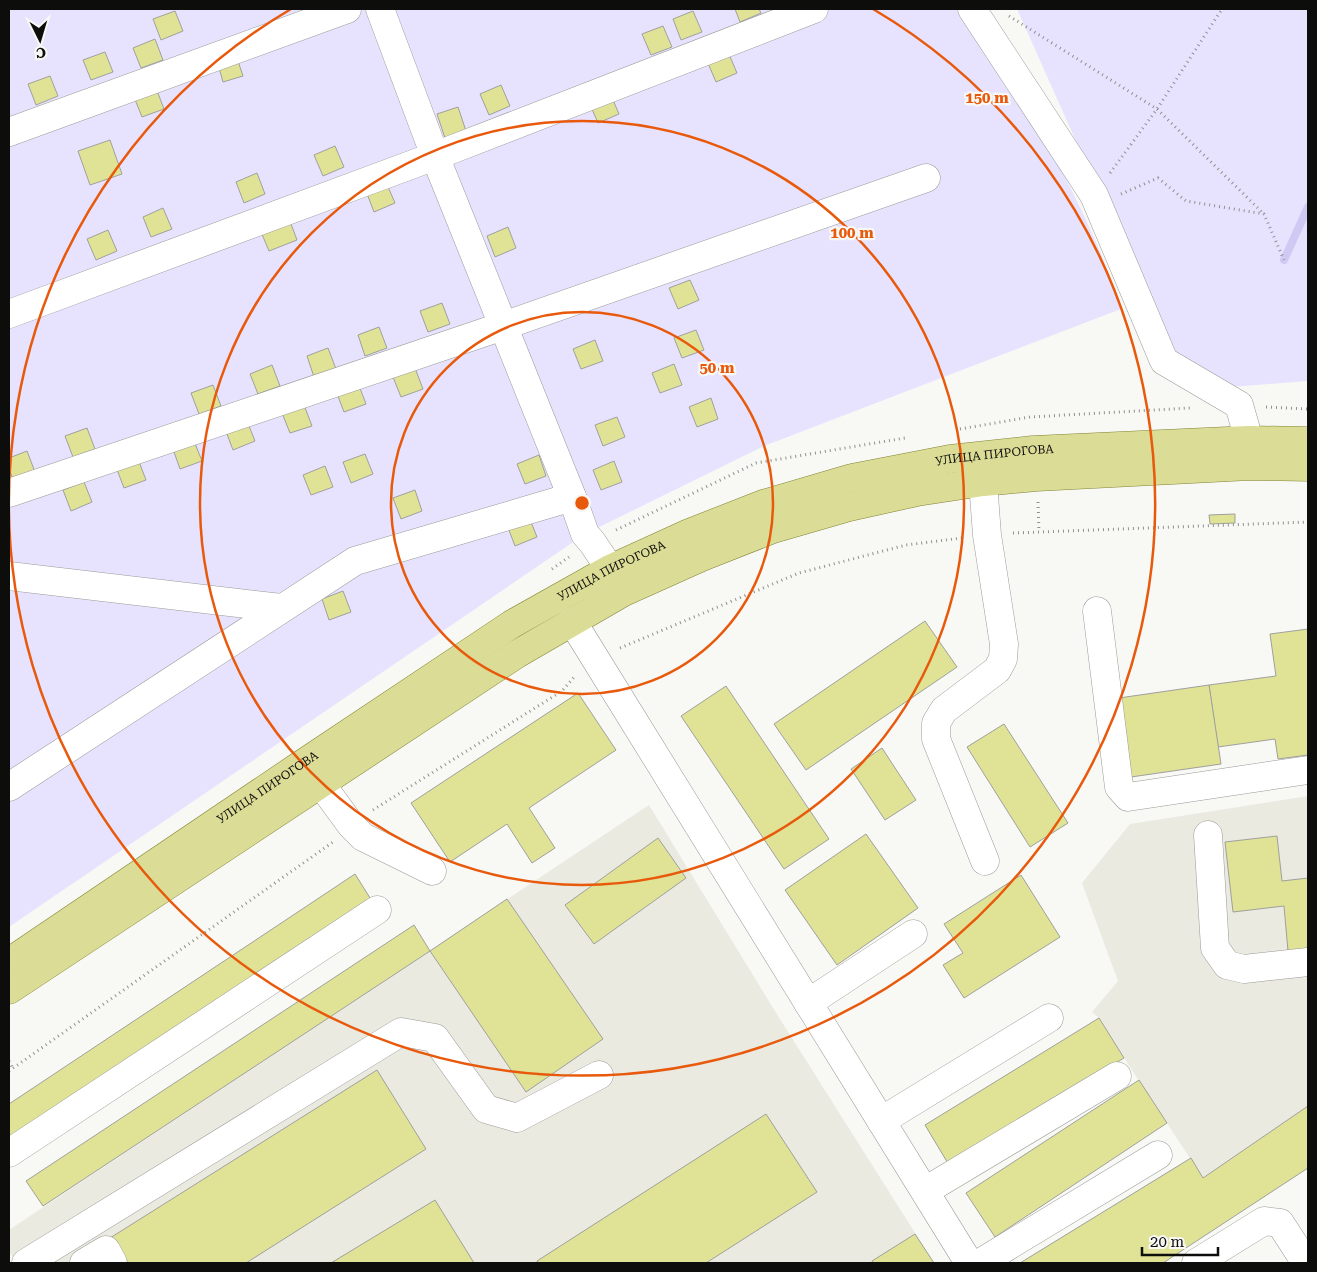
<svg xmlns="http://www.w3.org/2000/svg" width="1317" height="1272" font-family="'Roboto Serif',serif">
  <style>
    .built { fill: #eaeae1 }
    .green { fill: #e7e3ff }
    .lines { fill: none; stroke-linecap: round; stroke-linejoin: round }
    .stream { stroke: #d0c9f4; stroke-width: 8 }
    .building { fill: #e0e396; stroke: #9fa09d }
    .minor-casing { stroke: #9a9a97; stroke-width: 29 }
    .major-casing { stroke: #838537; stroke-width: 29 }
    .path { stroke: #90908e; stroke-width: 3; stroke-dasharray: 1 4; stroke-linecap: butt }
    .minor { stroke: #fff; stroke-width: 28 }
    .major { stroke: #dbdc95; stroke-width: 28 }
    .ring { fill: none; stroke: #e8590c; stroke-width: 2.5 }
    .labels { text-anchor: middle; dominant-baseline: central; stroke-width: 4.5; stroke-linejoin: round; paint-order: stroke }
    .street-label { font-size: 12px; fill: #0d0d0c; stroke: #f8f8f5 }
    .centre { fill: #e8590c; stroke: #f8f8f5; stroke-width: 2.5 }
    .ring-label { font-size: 15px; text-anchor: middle; font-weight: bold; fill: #e8590c; stroke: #f8f8f5; stroke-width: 4.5; stroke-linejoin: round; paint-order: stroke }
  </style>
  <rect width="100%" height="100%" fill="#f8f8f5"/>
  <g class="built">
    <polygon points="1308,796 1308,1106 1203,1178 1124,1058 1099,1018 1092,1012 1118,981 1082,883 1130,824"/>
    <polygon points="649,805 773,1008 934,1263 16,1263 9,1251 9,1230"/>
  </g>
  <g class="green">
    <path d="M9,9H967C1025,104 1087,202 1121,309L764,446L585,534L9,927Z"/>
    <polygon points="1017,9 1308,9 1308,381 1192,390 1147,300"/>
  </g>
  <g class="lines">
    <polyline class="stream" points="1284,260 1308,207"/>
  </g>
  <g class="building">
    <polygon points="735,9 759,9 761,13 740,22"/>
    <polygon points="175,11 183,31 161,40 153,19"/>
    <polygon points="693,11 702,32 681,40 673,19"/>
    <polygon points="663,26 672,47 651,55 642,34"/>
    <polygon points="155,39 163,60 141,68 133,48"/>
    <polygon points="105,52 113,72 91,80 83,60"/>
    <polygon points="728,52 737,73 716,82 707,61"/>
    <polygon points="237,58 243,76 223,82 218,64"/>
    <polygon points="50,76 58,96 36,105 28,84"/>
    <polygon points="501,85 510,106 489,115 480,94"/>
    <polygon points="156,88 164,109 142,117 134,97"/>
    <polygon points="610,93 619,114 598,123 589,102"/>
    <polygon points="458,107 466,131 445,138 437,114"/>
    <polygon points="110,140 122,174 90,185 78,151"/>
    <polygon points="335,146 344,167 323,176 314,155"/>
    <polygon points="257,173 265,194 244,203 236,182"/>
    <polygon points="386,182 395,203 374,212 366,191"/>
    <polygon points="163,208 172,229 151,237 143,217"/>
    <polygon points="288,216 297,240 269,251 259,227"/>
    <polygon points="508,227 516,248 495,257 487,236"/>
    <polygon points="108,230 117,251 96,260 87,239"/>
    <polygon points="690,280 699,300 678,309 669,288"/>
    <polygon points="442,303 450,324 428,332 420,311"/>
    <polygon points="379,327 387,348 365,356 358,335"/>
    <polygon points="696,330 704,350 682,358 674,338"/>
    <polygon points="595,340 603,361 581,369 573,349"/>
    <polygon points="328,348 336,369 314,377 307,356"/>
    <polygon points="674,364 682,385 660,393 652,373"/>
    <polygon points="272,365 280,386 258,394 250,374"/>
    <polygon points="415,368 423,389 401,397 393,377"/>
    <polygon points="358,383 366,404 344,412 336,391"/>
    <polygon points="213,385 221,406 199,414 191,393"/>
    <polygon points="711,398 718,419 697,427 689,407"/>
    <polygon points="304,405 312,426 290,433 282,413"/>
    <polygon points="617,417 625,437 603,446 595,425"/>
    <polygon points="247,421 255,441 233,450 225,429"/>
    <polygon points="87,428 95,449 73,457 65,436"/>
    <polygon points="194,441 202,461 180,469 173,449"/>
    <polygon points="27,451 35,472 13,480 9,468 9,458"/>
    <polygon points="365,454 373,474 351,483 343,462"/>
    <polygon points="539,455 546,476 525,484 517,464"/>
    <polygon points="138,459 146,480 124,488 116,467"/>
    <polygon points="614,461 622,482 601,490 593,470"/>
    <polygon points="325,466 333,487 311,495 303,475"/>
    <polygon points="84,482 92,502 71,511 63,490"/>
    <polygon points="415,490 422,511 401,519 393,498"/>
    <polygon points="1235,514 1235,523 1210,524 1209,515"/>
    <polygon points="529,517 537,537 515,546 507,525"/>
    <polygon points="343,591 351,612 329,620 322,599"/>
    <polygon points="925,621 957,667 806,770 774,724"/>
    <polygon points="1308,629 1308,755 1278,759 1275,739 1218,747 1209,685 1276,676 1270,634"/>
    <polygon points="1209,685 1221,764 1124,778 1112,699"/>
    <polygon points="726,686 829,839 784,869 681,716"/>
    <polygon points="578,693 616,750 529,808 555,848 532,863 507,824 450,862 411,803"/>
    <polygon points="1004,724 1068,823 1030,847 967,747"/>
    <polygon points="882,748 916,800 885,820 851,769"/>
    <polygon points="866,834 918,908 837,965 785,890"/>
    <polygon points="1277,836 1282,881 1308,878 1308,948 1288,951 1284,906 1233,912 1225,842"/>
    <polygon points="658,838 686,878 594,944 565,905"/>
    <polygon points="355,874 370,898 9,1138 9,1104"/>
    <polygon points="1021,875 1060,937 964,998 943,965 963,953 944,924"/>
    <polygon points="507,899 603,1039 526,1092 430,951"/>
    <polygon points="414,925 430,951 43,1206 26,1181"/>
    <polygon points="1099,1018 1124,1058 949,1165 925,1125"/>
    <polygon points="377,1070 426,1149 246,1263 126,1263 110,1238"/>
    <polygon points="1139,1080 1167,1123 995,1237 966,1193"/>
    <polygon points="1308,1106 1308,1168 1163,1263 1020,1263 1191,1158 1203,1178"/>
    <polygon points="766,1114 817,1192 706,1263 538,1263 537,1261"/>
    <polygon points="435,1200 474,1263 331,1263"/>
    <polygon points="915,1234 934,1263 873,1263 872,1261"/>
  </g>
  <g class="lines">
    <g class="minor-casing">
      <g id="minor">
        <polyline points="380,9 435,156 572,497 585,534 592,542 610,569"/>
        <polyline points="972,9 1094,195 1164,361 1239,405 1249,440"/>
        <polyline points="9,132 347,9"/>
        <polyline points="9,314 435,156 814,9"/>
        <polyline points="983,482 987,535 1004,644 1003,659 997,670 944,710 936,723 936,739 985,861"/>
        <polyline points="9,493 503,326 926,178"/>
        <polyline points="9,576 281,608"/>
        <polyline points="1097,611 1119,787 1128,797 1308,770"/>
        <polyline points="572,621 969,1263"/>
        <polyline points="321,784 351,825 363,837 432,871"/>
        <polyline points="9,787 355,561 572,497"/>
        <polyline points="1208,835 1215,948 1227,965 1244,969 1308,962"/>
        <polyline points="808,1003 913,934"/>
        <polyline points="881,1121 1049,1018"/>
        <polyline points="9,1153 377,910"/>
        <polyline points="925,1191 1117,1076"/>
        <polyline points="26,1263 401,1032 435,1038 486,1109 517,1118 599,1075"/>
        <polyline points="84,1263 106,1250 113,1263"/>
        <polyline points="980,1263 1158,1155"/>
        <polyline points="1196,1263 1264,1221 1280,1223 1306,1263"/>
      </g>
    </g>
    <g class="major-casing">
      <g id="major">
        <path id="s1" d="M9,962L305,762L512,624L610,569L689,533L763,504L852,478L950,459L1033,450L1249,440L1308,441"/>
        <polyline points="9,990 517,654 624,592 702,557 773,529 849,507 917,492 983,482 1036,477 1250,466 1308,467"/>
      </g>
    </g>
    <g class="path">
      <polyline points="1009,16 1157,109 1264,214"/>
      <polyline points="1110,173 1157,109 1222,9"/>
      <polyline points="1121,194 1158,178 1186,201 1264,214 1284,260"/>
      <polyline points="1266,407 1308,409"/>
      <polyline points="960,429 1030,417 1190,408"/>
      <polyline points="1038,502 1039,532"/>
      <polyline points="616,530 756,463 905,438"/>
      <polyline points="1013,533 1308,522"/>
      <polyline points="552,569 569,557"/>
      <polyline points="620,648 799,573 906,545 962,538"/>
      <polyline points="373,810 562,691 575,676"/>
      <polyline points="9,1061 12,1067"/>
      <polyline points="9,1071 333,842"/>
    </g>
    <use href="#minor" class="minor"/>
    <use href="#major" class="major"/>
  </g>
  <g class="ring">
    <circle cx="582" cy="503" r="191"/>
    <circle cx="582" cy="503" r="382"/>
    <path d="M873 9A573 573 0 1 1 291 9"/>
  </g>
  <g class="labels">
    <g class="street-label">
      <text stroke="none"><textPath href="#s1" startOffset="1122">УЛИЦА ПИРОГОВА</textPath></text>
      <text stroke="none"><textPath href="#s1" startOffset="719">УЛИЦА ПИРОГОВА</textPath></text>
      <text stroke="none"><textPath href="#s1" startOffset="312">УЛИЦА ПИРОГОВА</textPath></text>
    </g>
  </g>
  <circle cx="582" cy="503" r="8" class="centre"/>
  <g class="ring-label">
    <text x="987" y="103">150 m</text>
    <text x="852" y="238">100 m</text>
    <text x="717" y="373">50 m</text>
  </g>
  <rect width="1317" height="1272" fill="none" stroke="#0d0d0c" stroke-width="20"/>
  <g transform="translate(40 40) rotate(175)" stroke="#f8f8f5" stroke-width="4" paint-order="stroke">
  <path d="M0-4L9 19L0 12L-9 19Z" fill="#0d0d0c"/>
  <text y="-8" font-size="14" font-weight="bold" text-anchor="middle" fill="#0d0d0c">С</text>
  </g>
  <path d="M1142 1247v8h76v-8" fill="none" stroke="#0d0d0c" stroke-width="2.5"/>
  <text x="1150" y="1247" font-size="15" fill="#0d0d0c" stroke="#f8f8f5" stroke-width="4" paint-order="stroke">20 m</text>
</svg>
